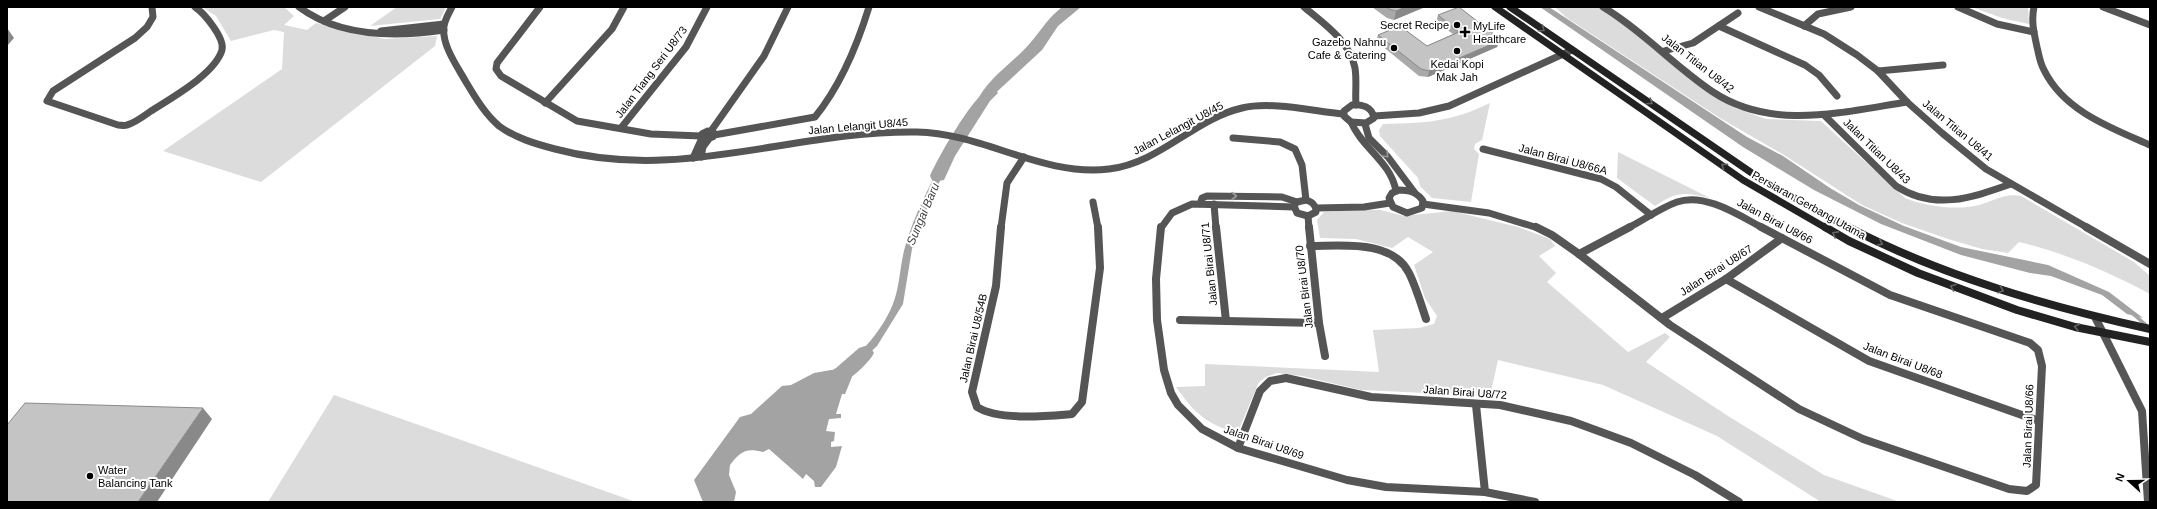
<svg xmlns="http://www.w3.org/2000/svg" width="2157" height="509" font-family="Arial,sans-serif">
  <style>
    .green { fill: #dcdcdc }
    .water { fill: #a3a3a3 }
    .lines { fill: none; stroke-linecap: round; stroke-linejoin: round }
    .stream { stroke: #a3a3a3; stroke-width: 3.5 }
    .river { fill: #a3a3a3; fill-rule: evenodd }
    .minor-far1 { stroke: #555; stroke-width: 7 }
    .minor { stroke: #555; stroke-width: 8 }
    .tertiary { stroke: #555; stroke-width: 7 }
    .secondary-far1 { stroke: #222; stroke-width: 7 }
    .secondary { stroke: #222; stroke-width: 8 }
    .wall { fill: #a9a9a9 }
    .shaded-wall { fill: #898989 }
    .building { fill: #c4c4c4; stroke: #898989 }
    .oneway { stroke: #646464 }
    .oneway2 { stroke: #999 }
    .poi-dot { fill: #000; stroke: #fff; stroke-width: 1.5 }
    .labels { text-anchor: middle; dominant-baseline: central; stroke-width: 4; stroke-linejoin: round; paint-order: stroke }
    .poi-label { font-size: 11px; fill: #000; stroke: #fff; text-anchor: end }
    .street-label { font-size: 11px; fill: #000; stroke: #fff }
    .water-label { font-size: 12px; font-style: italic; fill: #444; stroke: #fff }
  </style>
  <rect width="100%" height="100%" fill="#fff"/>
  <g class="green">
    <polygon points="202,7 284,7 294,16 284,25 307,30 316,23 385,39 437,36 435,46 261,182 163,151 282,69 284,32 274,30 231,41 216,16"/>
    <polygon points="397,7 446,7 440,19 370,26"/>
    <path d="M1555,7H1599L1610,13L1711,93L1735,108L1766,119L1821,121L1905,198C1923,206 1955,210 1974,206C1991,203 2004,192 2021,196L2134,262L2150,276V294C2109,272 2065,253 2019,242L2008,253L1982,249L1948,239L1902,223L1862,205L1784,155L1720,118L1567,18Z"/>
    <polygon points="1972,7 2028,7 2029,24 2002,18"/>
    <path d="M1490,103L1482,140L1475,144L1474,149L1479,154L1471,202L1432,198L1420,186L1418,178L1380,136L1379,130L1383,124C1426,123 1451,122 1490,103Z"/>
    <path d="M1618,152L1710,198C1684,192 1677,191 1655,206L1617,178Z"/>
    <path d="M1358,210H1380L1404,216L1452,211L1518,227L1550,239L1555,246L1539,256L1556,273L1547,282L1628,352L1665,333L1670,337L1646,362L1728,416L1824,475L1900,502H1821L1717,436L1603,385L1498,360L1490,396L1361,390L1302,376L1277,373L1266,377L1259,382L1237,434C1205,422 1196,415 1176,387L1205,386V364L1379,372L1373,330L1419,328L1434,324L1437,316L1425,298L1414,265L1433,252L1408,237L1392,248L1356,239L1320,238L1317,220L1324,212Z"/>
    <polygon points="334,395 636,502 268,502"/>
  </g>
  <g class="water">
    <path d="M1062,7H1081L1058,26L1042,50L989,99L980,110L974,109C983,80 1012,65 1031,42C1043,28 1047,19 1062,7Z"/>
    <polygon points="1540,7 1549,7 1747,137 1783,156 1830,188 1859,205 1904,226 1961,247 2048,265 2109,292 2143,318 2127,314 2102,295 2051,276 2030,273 1961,255 1881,224 1814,190 1743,147"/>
    <path d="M945,156L951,157L917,231L912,249L903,304L877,346L851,370L846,367C865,348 885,327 894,301C900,284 900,265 905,247C914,215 930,185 945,156Z"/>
    <path d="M831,370H836L852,377L845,394H842L836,414H841V418L829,419L826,431L835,432L834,441L831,442V447L842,446L836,467L821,487H815L814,481L806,474L803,479L769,449L763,452C746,448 741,451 730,465L729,475L736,492L734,502H703L694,480L740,417L751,414L782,386L791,385L814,373Z"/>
  </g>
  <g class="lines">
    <polyline class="stream" points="2132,313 2146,325"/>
    <g class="river">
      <path d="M991,88L996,90L998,93L990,101L955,156L944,180L938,181L932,180L930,176C938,158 974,93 991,88Z"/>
      <path d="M865,346L871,348L874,353C867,367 834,395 817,389L815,384L817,379L836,368L859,348Z"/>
    </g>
    <g class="minor-far1">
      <path d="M152,7L153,17L147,27L135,38L53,91L47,101L118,125C121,125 124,126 127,125C135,123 144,116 151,111C171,98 215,74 222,50C225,38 204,13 195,7"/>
      <path d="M299,7C339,37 397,37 444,30"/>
      <polyline points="540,7 497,63 496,69 501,76 577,121 651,134 701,136"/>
      <path d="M1603,7C1643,31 1674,66 1713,92C1772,131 1842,112 1907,102"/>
      <polyline points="1759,7 1824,34 1857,55 1878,71 1907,102 1942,133 1986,169 2088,228"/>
      <polyline points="1958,7 1997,24 2034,32"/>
      <path d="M2034,7C2031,21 2034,33 2037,47C2039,55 2040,63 2044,70C2064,111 2111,128 2150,145"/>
      <polyline points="2103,7 2150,25"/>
      <polyline points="324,21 345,7"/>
      <polyline points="1719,26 1805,65 1819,75 1837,96"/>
      <polyline points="1804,26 1818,14 1851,7"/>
      <polyline points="381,31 444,24"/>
      <polyline points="1664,51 1693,43 1738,13"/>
      <polyline points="1878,71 1943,65"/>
      <polyline points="545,103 612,29 624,7"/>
      <path d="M1824,115L1896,186C1934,211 1971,198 2011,184"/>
      <path d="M1351,122C1362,148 1391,162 1396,191"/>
      <polyline points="1365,124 1369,138 1388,157 1415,193"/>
      <polyline points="621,128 686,47 707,7"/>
      <polygon points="708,131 714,133 713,137 702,138 702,134"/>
      <polyline points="711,131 764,56 788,7"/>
      <path d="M714,135L815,117C841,85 857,46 869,7"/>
      <polyline points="1233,138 1280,142 1295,149 1302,165 1306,200"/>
      <polyline points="1483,149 1601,179 1616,187 1651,215"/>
      <polyline points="701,157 703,147 709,139"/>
      <polyline points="693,158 702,138"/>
      <path d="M1399,190C1409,190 1417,192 1423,201L1422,208L1407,213L1393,207L1389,198L1392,193Z"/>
      <path d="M1306,200C1313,202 1316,205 1316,212L1308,216L1297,213L1294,206L1297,202Z"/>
      <polyline points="1093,202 1098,228"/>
      <polyline points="1200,204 1202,198 1207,196 1282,197 1297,202"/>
      <polyline points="1214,204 1216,228"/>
      <polyline points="1423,204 1489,213 1538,228"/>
      <polyline points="1317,208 1364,207 1390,203"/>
      <polyline points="1308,216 1309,228"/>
      <polyline points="1001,228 1007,183 1024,157"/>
      <polyline points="1161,228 1172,213 1192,204 1294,207"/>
      <path d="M1628,228C1644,220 1660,208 1677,202C1705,192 1740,216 1763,228"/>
    </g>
    <g class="minor">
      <path d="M1001,227L996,286L972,392L977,407C999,421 1047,416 1072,414L1082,402L1100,268L1098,227"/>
      <polyline points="1161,227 1156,279 1157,320 1164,370 1171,393 1178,405 1202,429 1238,448 1347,480 1386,487 1485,492 1535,502"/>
      <polyline points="1216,227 1226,321"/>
      <polyline points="1309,227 1319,323 1325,356"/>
      <polyline points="1536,227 1552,235 1579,254"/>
      <polyline points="2086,227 2150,264"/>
      <path d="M1310,246C1341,246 1392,239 1409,273C1416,287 1421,304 1426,319"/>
      <polyline points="1579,254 1670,325 1799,409 1863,439 2009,489 2027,491 2036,485 2042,366 2038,350 2030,343 1890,295 1761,227"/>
      <polyline points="1579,254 1630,227"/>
      <polyline points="1726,279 1869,361 2039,421"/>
      <polyline points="2095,317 2142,411 2148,502"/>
      <polyline points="1662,318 1726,279 1782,238"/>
      <polyline points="1180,320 1319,323"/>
      <polyline points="1476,405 1485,492"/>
      <polyline points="1238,448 1260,391 1270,381 1286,378 1371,397 1500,405 1571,421 1631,443 1695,475 1739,502"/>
    </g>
    <g class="tertiary">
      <path d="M452,7C449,13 445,19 444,26C441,44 457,66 466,82C475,97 485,114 499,126C515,138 536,144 555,149C681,183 793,130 917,132C983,133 1042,177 1109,169C1160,163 1194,119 1242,108C1271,101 1313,111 1343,114"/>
      <path d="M1304,7C1323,23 1350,41 1355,68C1357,80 1355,93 1356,105"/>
      <path d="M1352,105C1362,104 1372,107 1374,118L1366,123L1351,122L1344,116V111Z"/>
      <polyline points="1374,116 1419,113 1449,106 1572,50"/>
    </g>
    <g class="secondary-far1">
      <polyline points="1495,7 1743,180 1826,228"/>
      <polyline points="1510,7 1762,180 1849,228"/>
    </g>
    <g class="secondary">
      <polyline points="1825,227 1849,241 1918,273 2017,310 2075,327 2150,342"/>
      <path d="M1848,227C1942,276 2046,306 2150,329"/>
    </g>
  </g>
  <g class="wall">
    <polygon points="1372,7 1425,7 1394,20 1387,18"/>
    <polygon points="1438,15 1499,41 1497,47 1428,77 1419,76 1376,41 1378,35 1427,46 1453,34 1436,22"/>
  </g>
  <g class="shaded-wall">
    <polygon points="1405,7 1425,7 1394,20 1396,11"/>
    <polygon points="7,28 14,38 7,46"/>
    <polygon points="1499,41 1497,47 1428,77 1429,71"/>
    <polygon points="203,408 212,419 157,502 138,502"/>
  </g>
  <g class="building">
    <polygon points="1386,7 1405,7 1396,11 1389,9"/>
    <polygon points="1459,7 1499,38 1499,41 1429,71 1421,69 1378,35 1400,26 1427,46 1459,32 1438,15"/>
    <polygon points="25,403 203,408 138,502 7,502 7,425"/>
  </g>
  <defs><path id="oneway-chevron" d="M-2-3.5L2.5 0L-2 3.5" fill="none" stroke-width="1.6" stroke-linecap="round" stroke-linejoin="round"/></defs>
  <g class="oneway">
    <use href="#oneway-chevron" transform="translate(1542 29) rotate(35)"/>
    <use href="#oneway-chevron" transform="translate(1650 102) rotate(34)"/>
    <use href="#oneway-chevron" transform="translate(1724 166) rotate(-145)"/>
    <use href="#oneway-chevron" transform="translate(1835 234) rotate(-151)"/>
    <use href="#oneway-chevron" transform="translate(1880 243) rotate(26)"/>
    <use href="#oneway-chevron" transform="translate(1953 287) rotate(-159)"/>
    <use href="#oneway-chevron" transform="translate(2001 290) rotate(19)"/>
    <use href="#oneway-chevron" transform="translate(2077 327) rotate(-167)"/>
  </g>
  <g class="oneway2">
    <use href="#oneway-chevron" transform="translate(1386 155) rotate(45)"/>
    <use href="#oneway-chevron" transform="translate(1234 196)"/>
  </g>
  <g class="poi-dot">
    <circle cx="1457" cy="25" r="4"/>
    <path d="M1463 26h4v4h4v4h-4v4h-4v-4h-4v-4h4z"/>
    <circle cx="1394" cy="48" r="4"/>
    <circle cx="1457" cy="51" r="4"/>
    <circle cx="90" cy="476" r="4"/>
  </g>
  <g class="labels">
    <g class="poi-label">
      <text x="1449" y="25">Secret Recipe</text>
      <text x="1473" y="26" text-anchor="start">MyLife<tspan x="1473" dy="13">Healthcare</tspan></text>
      <text x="1386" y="42">Gazebo Nahnu<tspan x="1386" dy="13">Cafe &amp; Catering</tspan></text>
      <text x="1457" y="64" text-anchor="middle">Kedai Kopi<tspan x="1457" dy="13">Mak Jah</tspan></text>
      <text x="98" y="470" text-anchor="start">Water<tspan x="98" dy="13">Balancing Tank</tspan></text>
    </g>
    <g class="street-label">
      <text transform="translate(1698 63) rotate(38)">Jalan Titian U8/42</text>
      <text transform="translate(651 72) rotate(-53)">Jalan Tiang Seri U8/73</text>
      <text transform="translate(858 126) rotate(-5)">Jalan Lelangit U8/45</text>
      <text transform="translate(1178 128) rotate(-28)">Jalan Lelangit U8/45</text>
      <text transform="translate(1958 130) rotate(40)">Jalan Titian U8/41</text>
      <text transform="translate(1877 151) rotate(44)">Jalan Titian U8/43</text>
      <text transform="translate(1563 159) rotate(15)">Jalan Birai U8/66A</text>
      <text transform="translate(1809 205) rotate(29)">Persiaran Gerbang Utama</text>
      <text transform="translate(1775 221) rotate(28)">Jalan Birai U8/66</text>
      <text transform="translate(1209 264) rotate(-96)">Jalan Birai U8/71</text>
      <text transform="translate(1716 270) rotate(-33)">Jalan Birai U8/67</text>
      <text transform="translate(1304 287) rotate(-97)">Jalan Birai U8/70</text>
      <text transform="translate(973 338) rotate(-77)">Jalan Birai U8/54B</text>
      <text transform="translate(1903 360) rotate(21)">Jalan Birai U8/68</text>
      <text transform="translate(1465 392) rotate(4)">Jalan Birai U8/72</text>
      <text transform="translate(2028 426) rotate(-88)">Jalan Birai U8/66</text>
      <text transform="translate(1264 442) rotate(19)">Jalan Birai U8/69</text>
    </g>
    <g class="water-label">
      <text transform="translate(923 214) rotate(-67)">Sungai Baru</text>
    </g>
  </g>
  <rect width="2157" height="509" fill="none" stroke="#000000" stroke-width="16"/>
  <g transform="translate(2129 481) rotate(291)" stroke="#ffffff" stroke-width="3" paint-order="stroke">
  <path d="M0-3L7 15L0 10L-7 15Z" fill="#000000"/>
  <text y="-6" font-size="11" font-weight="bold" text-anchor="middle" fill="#000000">N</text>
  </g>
</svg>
